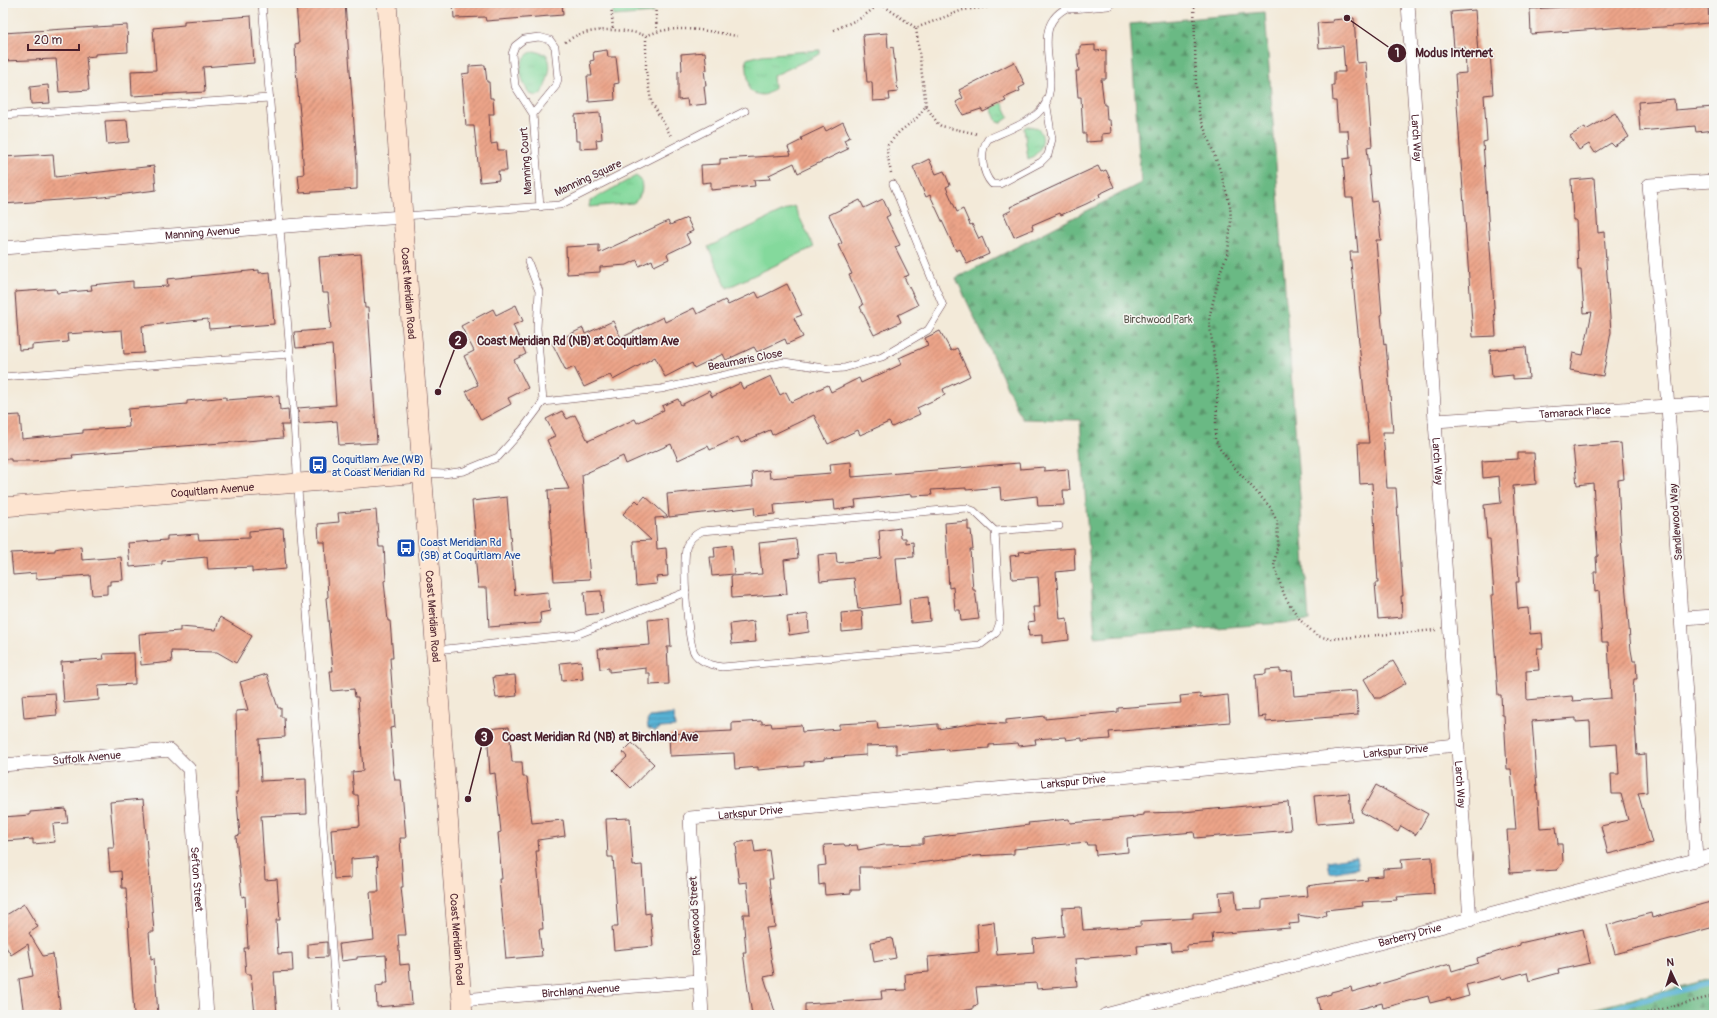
<svg xmlns="http://www.w3.org/2000/svg" width="1717" height="1018" font-family="Pangolin,sans-serif">
  <style>
    .grass { fill: url(#grass-tufts); stroke: #677c64 }
    .forest { fill: url(#forest-firs); stroke: #5a6c58 }
    .pitch { fill: #84d99c; stroke: #677c64 }
    .water { fill: url(#water-rules); stroke: #516880 }
    .lines { fill: none; stroke-linecap: round; stroke-linejoin: round }
    .stream { stroke: #58b2d5; stroke-width: 5 }
    .building { fill: url(#building-hatch) }
    .lane-casing { stroke: #633d45; stroke-width: 8 }
    .street-casing { stroke: #633d45; stroke-width: 14 }
    .secondary-casing { stroke: #633d45; stroke-width: 20 }
    .path { stroke: #633d45; stroke-width: 2.5; stroke-dasharray: 1 3; stroke-linecap: butt }
    .lane { stroke: #fff; stroke-width: 7 }
    .street { stroke: #fff; stroke-width: 13 }
    .secondary { stroke: #fde4d0; stroke-width: 19 }
    .labels { text-anchor: middle; dominant-baseline: central; stroke-width: 3; stroke-linejoin: round; paint-order: stroke }
    .street-label { font-size: 11px; fill: #4a1f2b; stroke: #f6f6f2 }
    .park-label { font-size: 11px; fill: #5b574d; stroke: #f6f6f2 }
    .transit-label { font-size: 11px; fill: #164399; stroke: #f6f6f2; text-anchor: start }
    .leader { fill: none; stroke: #4a1f2b; stroke-width: 1.5 }
    .callout-dot { fill: #4a1f2b; stroke: #f6f6f2; stroke-width: 1.5 }
    .mark-label { font-size: 12px; text-anchor: middle; font-weight: bold; fill: #fff }
    .callout-label { font-size: 12px; text-anchor: middle; font-weight: bold; fill: #4a1f2b; stroke: #f6f6f2; stroke-width: 3; stroke-linejoin: round; paint-order: stroke }
  </style>
  <defs>
    <pattern id="grass-tufts" width="24" height="20" patternUnits="userSpaceOnUse"><rect width="24" height="20" fill="#84d99c"/><path d="M3 7l-1-3M5 7V3M7 7l1-3M15 17l-1-3M17 17v-4M19 17l1-3" fill="none" stroke="#74ba87"/></pattern>
    <pattern id="forest-firs" width="22" height="20" patternUnits="userSpaceOnUse"><rect width="22" height="20" fill="#6bb984"/><path d="M5 1l3.5 6h-7zM16 11l3.5 6h-7z" fill="#5a966c"/></pattern>
    <pattern id="water-rules" width="6" height="5" patternUnits="userSpaceOnUse"><rect width="6" height="5" fill="#58b2d5"/><path d="M0 2.5h6" fill="none" stroke="#4b90ad"/></pattern>
    <pattern id="building-hatch" width="6" height="6" patternUnits="userSpaceOnUse"><rect width="6" height="6" fill="#eca489"/><path d="M-1 1l2-2M0 6l6-6M5 7l2-2" fill="none" stroke="#c18570"/></pattern>
  </defs>
  <rect width="100%" height="100%" fill="#f6f6f2"/>
  <filter id="ink" filterUnits="userSpaceOnUse"><feTurbulence type="fractalNoise" baseFrequency=".025" numOctaves="2"/><feDisplacementMap in="SourceGraphic" scale="8" xChannelSelector="R" yChannelSelector="G"/><feConvolveMatrix kernelMatrix="1 2 1 2 8 2 1 2 1" color-interpolation-filters="sRGB"/></filter>
  <filter id="wash" filterUnits="userSpaceOnUse"><feTurbulence type="fractalNoise" baseFrequency=".012" numOctaves="4" result="noise"/><feDisplacementMap in="SourceGraphic" scale="16" xChannelSelector="R" yChannelSelector="G"/><feGaussianBlur stdDeviation="0.9" result="paint"/><feColorMatrix in="noise" values="0 0 0 0 0 0 0 0 0 0 0 0 0 0 0 0 0 1.4 0 .05"/><feComposite in="paint" operator="in"/></filter>
  <g filter="url(#wash)">
    <rect width="100%" height="100%" fill="#f3ead9"/>
    <g class="grass">
      <path d="M820,50V54L773,76L774,88C767,98 756,96 749,89L746,59L762,55Z"/>
      <path d="M534,51L546,54C554,66 547,79 543,92L537,96L530,94C520,80 514,59 534,51Z"/>
      <polygon points="1002,102 1009,117 1001,123 997,122 991,108"/>
      <path d="M1027,126C1050,126 1045,153 1028,159L1024,128Z"/>
      <path d="M636,176L641,180C643,190 642,197 633,203L589,207L590,201Z"/>
    </g>
    <g class="forest">
      <polygon points="1265,12 1309,621 1095,637 1080,420 1022,419 956,278 1141,183 1130,24"/>
      <polygon points="1714,978 1714,1015 1569,1015"/>
    </g>
    <g class="pitch">
      <polygon points="613,3 652,3 653,13 613,16"/>
      <polygon points="794,206 814,247 727,288 708,247"/>
    </g>
    <g class="water">
      <polygon points="674,714 675,727 661,728 655,731 648,728 647,721 650,717"/>
      <polygon points="1356,856 1358,868 1330,873 1328,861"/>
    </g>
    <g class="lines">
      <polyline class="stream" points="1587,1015 1714,982"/>
    </g>
    <g id="blocks">
      <g class="building">
        <polygon points="296,3 345,3 357,165 357,189 300,193 298,175 304,174 302,148 303,148 296,70 295,44 299,43"/>
        <polygon points="453,3 562,3 563,15 486,21 485,17 454,18"/>
        <polygon points="1638,3 1708,3 1709,23 1663,27 1625,29 1625,27 1531,34 1530,9"/>
        <polygon points="1475,10 1478,54 1490,53 1493,94 1484,95 1487,141 1483,142 1496,336 1473,337 1455,74 1466,73 1465,47 1454,48 1451,12"/>
        <polygon points="251,16 254,63 203,67 205,92 132,96 131,71 156,70 153,28 184,25 184,21"/>
        <polygon points="1354,18 1357,63 1366,62 1372,146 1367,147 1372,202 1377,201 1381,240 1376,240 1382,315 1381,315 1384,345 1386,344 1393,432 1383,432 1387,488 1396,488 1403,596 1401,596 1402,617 1378,619 1375,583 1378,583 1372,483 1360,484 1358,443 1369,443 1350,252 1358,252 1353,198 1346,198 1343,159 1350,158 1348,130 1338,130 1336,101 1333,101 1332,85 1334,85 1334,72 1345,72 1343,46 1319,48 1317,23 1333,22 1332,20"/>
        <polygon points="127,25 128,52 95,54 95,56 86,57 89,90 59,92 56,59 3,61 3,33"/>
        <polygon points="887,33 888,48 893,47 898,92 889,93 890,100 873,101 872,82 867,82 863,35"/>
        <polygon points="1095,45 1095,51 1106,50 1106,79 1101,79 1104,105 1106,105 1107,120 1110,120 1111,133 1102,134 1102,141 1086,142 1086,134 1083,134 1081,97 1078,97 1076,71 1079,71 1077,54 1080,54 1080,46"/>
        <polygon points="607,50 608,57 616,57 619,83 614,84 615,100 589,102 587,76 592,76 590,61 594,60 593,52"/>
        <polygon points="705,52 707,70 704,70 706,86 704,86 706,104 688,106 687,99 678,100 678,71 682,70 681,54"/>
        <polygon points="1014,62 1025,85 1019,88 1020,91 1004,98 1006,101 983,112 981,109 963,115 956,102 963,98 959,90"/>
        <polygon points="485,65 487,82 489,82 490,98 493,98 494,114 489,114 491,144 497,143 498,150 505,150 507,171 498,171 499,180 480,182 474,126 466,126 462,74 469,73 469,66"/>
        <polygon points="48,85 50,103 31,104 30,87"/>
        <polygon points="1674,99 1675,110 1714,107 1714,130 1696,132 1695,126 1640,131 1638,102"/>
        <polygon points="600,113 602,139 596,140 597,148 580,149 580,141 576,141 575,115"/>
        <polygon points="1615,113 1629,137 1614,146 1611,143 1595,153 1589,144 1579,150 1570,136 1585,127 1586,130"/>
        <polygon points="127,120 129,142 107,144 105,121"/>
        <polygon points="843,122 850,137 844,140 848,149 798,173 794,163 769,175 770,179 754,180 755,186 711,190 711,182 702,183 701,165 720,164 720,159 791,155 788,147 802,140 801,138 824,127 826,131"/>
        <polygon points="53,154 55,177 154,166 156,190 103,197 3,204 3,157"/>
        <polygon points="929,159 936,174 944,171 950,185 946,187 957,212 963,209 970,225 972,224 979,239 982,237 989,254 967,264 960,249 956,251 930,195 926,197 913,167"/>
        <polygon points="1098,166 1101,172 1106,170 1114,187 1099,194 1100,197 1086,204 1061,215 1060,213 1032,225 1033,229 1014,237 1004,214 1012,210 1010,207"/>
        <polygon points="1594,178 1598,233 1604,232 1611,332 1603,376 1570,370 1573,353 1583,355 1592,312 1584,313 1581,270 1578,270 1576,220 1573,220 1571,180"/>
        <polygon points="883,199 890,215 886,217 900,245 895,247 909,275 904,277 918,305 898,315 901,322 874,335 860,307 863,305 849,275 852,274 838,245 842,243 829,215 860,200 864,208"/>
        <polygon points="687,218 693,231 686,234 690,243 667,254 669,259 654,266 652,260 639,266 637,260 627,265 600,267 600,272 567,274 566,247 599,245 599,253 668,221 670,225"/>
        <polygon points="361,254 365,308 368,308 377,443 339,445 337,421 299,424 298,408 336,405 332,345 296,348 294,332 331,329 328,293 322,293 319,257"/>
        <polygon points="259,270 259,273 270,272 274,324 209,329 208,319 142,326 144,353 124,354 122,330 67,334 68,342 32,345 32,349 19,350 15,292 56,289 57,293 92,290 91,285 133,281 133,288 168,286 167,279"/>
        <polygon points="787,284 802,315 794,318 803,337 787,344 785,339 757,352 754,347 726,360 723,354 694,368 692,363 665,377 655,357 613,380 610,375 584,387 574,367 566,371 552,343 583,328 585,334 613,321 621,338 663,317 665,322 694,308 697,314 725,300 728,305 756,292 759,298"/>
        <polygon points="516,305 523,321 513,325 526,354 514,360 528,388 508,398 511,404 481,420 466,391 478,385 464,356 474,351 461,326 493,309 496,315"/>
        <polygon points="940,331 951,351 957,348 970,376 943,389 945,395 917,408 920,414 892,427 889,422 860,435 858,430 828,444 814,415 772,435 770,430 741,443 738,437 710,450 708,446 678,460 671,444 626,464 623,456 582,475 590,579 554,581 548,490 569,489 547,440 555,436 546,419 562,411 567,419 575,415 588,441 635,419 637,423 664,410 662,406 678,399 681,405 709,391 712,397 740,383 743,389 771,376 780,395 786,392 791,402 828,385 831,392 859,378 861,383 902,364 899,358 928,345 925,338"/>
        <polygon points="1526,347 1529,378 1513,379 1513,375 1492,377 1490,350"/>
        <polygon points="279,396 280,410 288,409 289,425 281,425 283,438 72,455 73,458 33,461 11,461 11,459 3,459 3,416 20,415 22,439 83,433 83,430 129,427 128,409 187,404 187,401 226,397 226,400"/>
        <polygon points="1621,443 1624,479 1618,480 1621,538 1631,650 1633,661 1636,661 1637,679 1634,679 1633,688 1637,755 1645,754 1647,792 1638,793 1652,843 1608,854 1601,826 1628,820 1621,794 1612,794 1611,774 1619,774 1617,744 1591,746 1590,721 1576,722 1576,718 1532,721 1540,828 1556,827 1558,844 1562,844 1563,862 1557,870 1510,873 1507,830 1516,830 1511,769 1507,769 1504,715 1502,715 1501,695 1498,695 1491,595 1494,595 1490,539 1487,539 1484,505 1501,503 1499,476 1483,478 1482,461 1518,459 1518,453 1534,453 1536,484 1513,486 1519,582 1516,582 1518,609 1528,608 1530,634 1542,633 1543,648 1537,648 1539,670 1526,671 1527,700 1572,696 1573,701 1611,698 1608,642 1602,642 1599,591 1595,592 1594,572 1597,572 1596,557 1598,556 1593,483 1577,485 1573,447"/>
        <polygon points="851,462 852,477 1019,463 1020,469 1044,467 1044,471 1068,469 1070,490 1063,490 1064,505 1038,506 1037,496 1001,500 1000,487 966,490 966,488 931,490 932,495 912,496 912,494 855,500 856,507 835,510 834,500 774,505 775,514 755,516 754,507 669,517 667,494 753,486 752,472 769,470 770,478 831,473 830,464"/>
        <polygon points="645,496 668,517 655,518 657,549 666,548 668,576 656,577 657,584 636,586 633,541 651,540 623,514 636,500 639,503"/>
        <polygon points="507,497 515,595 548,592 550,611 540,613 541,623 489,627 487,588 478,588 475,553 477,553 472,501"/>
        <polygon points="376,510 379,547 384,547 386,580 384,581 388,621 390,621 393,658 390,658 395,727 390,728 393,769 395,780 401,780 406,838 400,838 403,887 401,887 406,935 398,935 400,965 409,964 412,1004 377,1007 376,986 383,985 383,983 388,983 386,955 357,957 357,959 341,961 339,944 374,940 370,892 379,892 377,857 351,859 351,878 334,879 331,829 360,826 358,795 354,795 352,772 363,771 358,697 355,697 354,689 332,691 330,671 333,671 326,598 328,597 325,542 319,542 318,524 339,522 338,513"/>
        <polygon points="968,521 968,530 971,530 973,550 970,550 973,590 975,590 979,619 961,621 960,610 955,610 953,587 949,588 945,523"/>
        <polygon points="283,528 286,569 252,572 252,567 208,569 207,557 162,561 162,564 130,567 128,543 167,540 167,536 198,534 199,540 249,538 249,531"/>
        <polygon points="900,528 901,538 906,538 906,543 913,542 914,557 896,558 900,604 858,609 854,578 820,581 818,555 836,553 837,563 881,558 879,531"/>
        <polygon points="796,539 798,558 784,560 787,594 732,598 731,576 762,574 759,543"/>
        <polygon points="732,545 734,574 712,576 710,557 715,557 714,547"/>
        <polygon points="81,546 82,560 121,557 123,580 110,581 110,585 107,585 107,594 92,595 90,575 36,579 36,573 13,575 11,553 55,551 55,549 60,548"/>
        <polygon points="1074,548 1075,570 1056,572 1060,619 1067,618 1069,640 1042,643 1042,635 1029,636 1028,622 1035,621 1033,607 1040,607 1038,577 1012,579 1010,556 1020,555 1019,552"/>
        <polygon points="601,591 603,613 586,615 584,592"/>
        <polygon points="928,597 930,621 911,623 909,599"/>
        <polygon points="862,611 863,630 842,632 841,613"/>
        <polygon points="808,614 809,632 789,635 787,617"/>
        <polygon points="220,617 252,636 236,663 217,652 171,651 172,662 141,665 139,634 180,631 180,627 216,630"/>
        <polygon points="669,618 671,647 667,647 669,684 650,685 650,673 646,673 646,668 609,672 609,668 600,669 598,649 650,645 648,620"/>
        <polygon points="754,621 756,642 732,644 730,624"/>
        <polygon points="134,653 135,684 98,686 99,700 64,703 61,662 104,659 103,654"/>
        <polygon points="581,661 583,679 562,681 560,663"/>
        <polygon points="1393,661 1406,683 1380,698 1375,698 1364,679"/>
        <polygon points="1280,669 1280,672 1292,671 1294,696 1356,691 1358,715 1266,722 1266,716 1258,717 1255,675 1266,674 1266,670"/>
        <polygon points="267,674 278,708 281,708 281,717 284,717 285,737 259,739 261,781 306,779 307,814 261,816 265,880 277,879 280,920 276,920 278,954 292,953 293,971 274,972 277,1015 255,1015 251,974 246,974 244,948 248,948 245,896 242,897 236,836 240,835 236,792 238,792 236,711 248,710 240,682"/>
        <polygon points="515,675 517,696 496,698 493,677"/>
        <polygon points="55,693 57,715 24,718 22,695"/>
        <polygon points="1200,694 1200,698 1228,695 1230,722 1109,732 1110,739 1082,741 1082,738 1066,740 1065,737 1035,739 1036,744 1019,746 1018,743 989,745 989,748 948,751 948,749 896,754 896,745 866,746 866,755 824,758 824,760 804,762 804,766 758,770 758,767 735,769 734,753 670,756 669,734 732,731 732,723 762,721 762,724 771,723 772,727 801,725 802,732 839,729 839,724 877,722 878,729 938,724 938,729 976,723 1006,724 1006,720 1045,716 1045,719 1118,712 1118,708 1181,703 1180,696"/>
        <polygon points="509,727 512,762 522,762 523,777 527,777 532,823 563,820 565,836 538,840 539,851 536,851 543,929 539,929 542,956 506,959 499,879 502,879 498,833 501,832 495,773 490,774 487,729"/>
        <polygon points="632,743 654,764 631,788 613,770 627,757 623,752"/>
        <polygon points="1376,785 1428,814 1416,835 1401,826 1398,832 1361,812"/>
        <polygon points="1349,793 1352,821 1317,824 1314,796"/>
        <polygon points="143,799 154,932 149,932 151,959 154,958 158,1015 134,1015 126,888 122,888 121,871 110,872 108,848 114,848 110,802"/>
        <polygon points="1288,802 1291,830 1195,838 1194,832 1127,838 1128,852 1096,855 1095,845 1088,845 1087,842 1014,849 1014,854 975,856 886,867 859,867 860,890 851,890 851,893 825,895 824,884 819,885 818,866 826,865 824,845 844,844 845,846 857,845 858,850 884,845 923,844 923,838 1029,825 1028,823 1069,819 1070,823 1136,817 1136,816 1144,815 1144,813 1183,812"/>
        <polygon points="66,809 68,823 53,824 55,842 33,844 33,839 3,841 3,817 30,815 30,812"/>
        <polygon points="630,818 633,866 642,865 645,914 650,913 653,946 614,950 612,927 618,927 613,857 608,857 606,819"/>
        <polygon points="753,840 755,852 769,850 773,879 769,879 775,927 766,928 774,975 764,977 776,1015 752,1015 748,989 743,952 746,952 743,914 750,914 747,882 739,883 735,853 737,853 736,843"/>
        <polygon points="1432,857 1434,894 1396,897 1397,900 1362,902 1363,906 1325,910 1326,915 1318,918 1298,915 1299,923 1289,924 1290,928 1212,934 1213,943 1187,945 1187,950 1171,951 1170,943 1137,946 1138,954 1075,959 1077,986 1037,989 1036,983 976,987 978,1005 973,1006 973,1009 956,1012 924,1015 910,1015 909,1012 870,1015 805,1015 805,1004 882,999 881,991 906,990 905,974 929,972 928,957 979,952 977,924 994,922 997,955 1034,952 1033,939 1064,936 1062,908 1081,907 1083,930 1141,926 1141,921 1193,918 1193,913 1221,911 1219,892 1235,891 1237,909 1262,908 1262,900 1308,896 1307,886 1321,884 1368,880 1367,877 1383,876 1383,869 1402,868 1401,859"/>
        <polygon points="1714,901 1714,927 1615,954 1607,925 1651,913 1652,918"/>
        <polygon points="24,904 38,927 29,933 43,956 53,954 61,1015 24,1015 19,979 33,976 28,944 11,955 3,942 3,917"/>
        <polygon points="1583,929 1590,963 1558,970 1559,973 1529,981 1527,972 1502,979 1501,976 1466,985 1469,996 1451,1001 1450,998 1430,1003 1428,996 1383,1008 1382,1003 1337,1015 1321,1015 1317,998 1331,994 1331,992 1351,987 1352,992 1450,964 1452,971 1478,963 1477,958 1520,945 1520,943"/>
        <polygon points="892,938 896,958 874,962 871,942"/>
        <polygon points="327,942 327,957 308,958 308,944"/>
      </g>
    </g>
  </g>
  <g filter="url(#ink)">
    <use href="#blocks" fill-opacity="0" stroke="#633d45" stroke-width="1"/>
    <g class="lines">
      <g class="lane-casing">
        <g id="lane">
          <polyline points="262,3 290,354 299,505 337,1015"/>
          <path d="M1046,101L1052,139L1048,155L1041,162L1000,184H992C982,173 979,152 988,139C1003,132 1024,125 1037,114C1072,84 1020,27 1071,6"/>
          <polyline points="533,114 515,86 512,54 515,46 524,39 539,37 550,40 555,47 558,79 556,86 533,114 540,207"/>
          <polyline points="3,115 270,98"/>
          <polyline points="404,216 560,205 745,111"/>
          <polyline points="3,377 290,354"/>
          <polyline points="543,402 661,389 784,362 830,369 844,368 882,357 928,330 943,306 893,184"/>
          <polyline points="424,473 444,474 464,471 498,457 522,430 543,402 537,328 539,291 528,262"/>
          <path d="M995,531L1000,622L996,633L980,645L722,667C712,665 702,663 695,654C687,644 682,558 687,545C690,538 696,534 702,531L966,508L974,511L995,531L1059,526"/>
          <polyline points="437,650 576,635 686,592"/>
        </g>
      </g>
      <g class="street-casing">
        <g id="street">
          <path id="s1" d="M1408,3L1435,421L1470,920"/>
          <polyline points="1071,6 1108,3"/>
          <path id="s2" d="M3,248L402,217"/>
          <path id="s3" d="M1435,421L1714,403"/>
          <polyline points="1683,618 1714,616"/>
          <path id="s4" d="M3,765L170,750L189,769L207,1015"/>
          <polyline points="1696,859 1668,406 1649,185 1714,181"/>
          <path id="s5" d="M462,1000L699,981"/>
          <path id="s6" d="M702,1015L690,818L1457,745"/>
          <path id="s7" d="M1105,1015L1714,855"/>
        </g>
      </g>
      <g class="secondary-casing">
        <g id="secondary">
          <path id="s8" d="M387,3L463,1015"/>
          <path id="s9" d="M3,507L422,473"/>
        </g>
      </g>
      <g class="path">
        <polyline points="611,3 613,30"/>
        <polyline points="655,3 657,31"/>
        <polyline points="1194,3 1196,85 1199,114 1220,170 1230,205 1231,221 1228,252 1221,270 1209,318 1218,388 1215,439 1220,449 1233,466 1271,508 1277,522 1278,542 1274,566 1285,597 1300,620 1317,636 1331,639 1436,630"/>
        <polyline points="881,4 916,28 963,10 1023,3"/>
        <polyline points="834,30 861,18 881,3"/>
        <polyline points="646,36 646,71 651,101 671,136"/>
        <path d="M565,42C570,39 576,35 581,34C600,28 628,29 646,36C674,23 708,31 737,36"/>
        <polyline points="926,106 938,124 941,126 978,134"/>
        <polyline points="891,173 887,152 888,145 899,132 916,119 926,106 916,28"/>
        <polyline points="1639,1015 1714,996"/>
      </g>
      <use href="#lane" class="lane"/>
      <use href="#street" class="street"/>
      <use href="#secondary" class="secondary"/>
    </g>
  </g>
  <defs>
    <g id="bus-square" transform="scale(1)"><rect x="-9" y="-9" width="18" height="18" rx="4" fill="#1a4fb4" stroke="#f6f6f2"/><path d="M-5-6H5V4H4V6H2V4H-2V6H-4V4H-5ZM-3.5-4V0h7V-4ZM-3.5 1.2v1.5H-2V1.2ZM2 1.2v1.5H3.5V1.2Z" fill="#fff"/></g>
  </defs>
  <g fill-rule="evenodd">
    <use href="#bus-square" x="318" y="465"/>
    <use href="#bus-square" x="406" y="548"/>
  </g>
  <g class="labels">
    <g class="street-label">
      <text stroke="none"><textPath href="#s1" startOffset="135">Larch Way</textPath></text>
      <text transform="translate(526 161) rotate(-94)">Manning Court</text>
      <text transform="translate(588 178) rotate(-25)">Manning Square</text>
      <text stroke="none"><textPath href="#s2" startOffset="200">Manning Avenue</textPath></text>
      <text stroke="none"><textPath href="#s8" startOffset="291">Coast Meridian Road</textPath></text>
      <text transform="translate(745 360) rotate(-11)">Beaumaris Close</text>
      <text stroke="none"><textPath href="#s3" startOffset="140">Tamarack Place</textPath></text>
      <text stroke="none"><textPath href="#s1" startOffset="459">Larch Way</textPath></text>
      <text stroke="none"><textPath href="#s9" startOffset="210">Coquitlam Avenue</textPath></text>
      <text transform="translate(1676 522) rotate(-94)">Sandlewood Way</text>
      <text stroke="none"><textPath href="#s8" startOffset="615">Coast Meridian Road</textPath></text>
      <text stroke="none"><textPath href="#s6" startOffset="906">Larkspur Drive</textPath></text>
      <text stroke="none"><textPath href="#s4" startOffset="84">Suffolk Avenue</textPath></text>
      <text stroke="none"><textPath href="#s6" startOffset="582">Larkspur Drive</textPath></text>
      <text stroke="none"><textPath href="#s1" startOffset="783">Larch Way</textPath></text>
      <text stroke="none"><textPath href="#s6" startOffset="258">Larkspur Drive</textPath></text>
      <text stroke="none"><textPath href="#s4" startOffset="305">Sefton Street</textPath></text>
      <text transform="translate(695 916) rotate(-93)">Rosewood Street</text>
      <text stroke="none"><textPath href="#s7" startOffset="315">Barberry Drive</textPath></text>
      <text stroke="none"><textPath href="#s8" startOffset="939">Coast Meridian Road</textPath></text>
      <text stroke="none"><textPath href="#s5" startOffset="119">Birchland Avenue</textPath></text>
    </g>
    <g class="park-label">
      <text x="1158" y="319">Birchwood Park</text>
    </g>
    <g class="transit-label">
      <text x="332" y="459">Coquitlam Ave (WB)<tspan x="332" dy="13">at Coast Meridian Rd</tspan></text>
      <text x="420" y="542">Coast Meridian Rd<tspan x="420" dy="13">(SB) at Coquitlam Ave</tspan></text>
    </g>
  </g>
  <path class="leader" d="M1347 18L1397 53M438 392L458 340M468 799L484 737"/>
  <g class="callout-dot">
    <circle cx="1347" cy="18" r="4"/>
    <circle cx="438" cy="392" r="4"/>
    <circle cx="468" cy="799" r="4"/>
    <circle cx="1397" cy="53" r="10"/>
    <circle cx="458" cy="340" r="10"/>
    <circle cx="484" cy="737" r="10"/>
  </g>
  <g class="mark-label">
    <text x="1397" y="57">1</text>
    <text x="458" y="345">2</text>
    <text x="484" y="741">3</text>
  </g>
  <g class="callout-label">
    <text x="1454" y="57">Modus Internet</text>
    <text x="578" y="345">Coast Meridian Rd (NB) at Coquitlam Ave</text>
    <text x="600" y="741">Coast Meridian Rd (NB) at Birchland Ave</text>
  </g>
  <rect width="1717" height="1018" fill="none" stroke="#f6f6f2" stroke-width="16"/>
  <g transform="translate(1671 972) rotate(356)" stroke="#f6f6f2" stroke-width="3" paint-order="stroke">
  <path d="M0-3L7 15L0 10L-7 15Z" fill="#4a1f2b"/>
  <text y="-6" font-size="11" font-weight="bold" text-anchor="middle" fill="#4a1f2b">N</text>
  </g>
  <path d="M28 44v6h51v-6" fill="none" stroke="#4a1f2b" stroke-width="2"/>
  <text x="34" y="44" font-size="12" fill="#4a1f2b" stroke="#f6f6f2" stroke-width="3" paint-order="stroke">20 m</text>
</svg>
